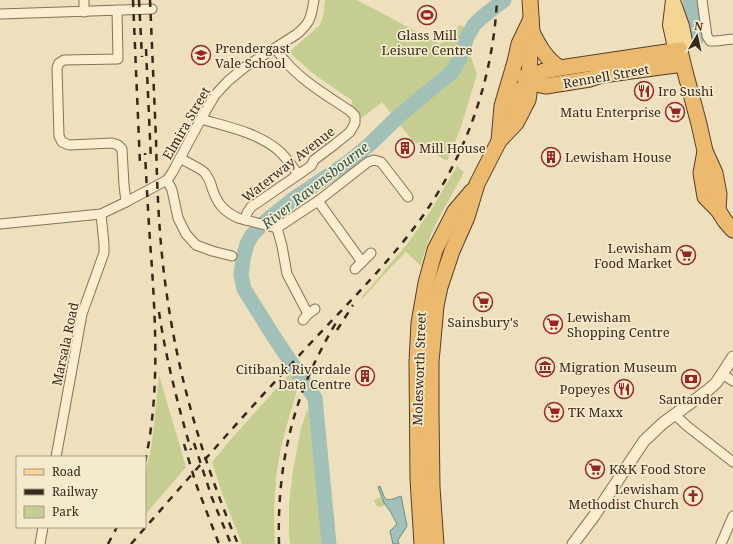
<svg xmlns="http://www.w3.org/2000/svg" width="733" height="544" font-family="'Noto Serif',serif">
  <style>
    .green { fill: #c6cd91 }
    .water { fill: #a1c0b7; stroke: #688e84 }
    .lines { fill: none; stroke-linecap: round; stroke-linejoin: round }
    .river { stroke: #a1c0b7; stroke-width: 15 }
    .minor-casing { stroke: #877056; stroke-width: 11 }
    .tertiary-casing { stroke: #877056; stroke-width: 13 }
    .primary-casing { stroke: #553e2a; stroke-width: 16 }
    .trunk-casing { stroke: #553e2a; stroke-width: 17 }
    .minor { stroke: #faedd0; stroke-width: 9 }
    .tertiary { stroke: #faedd0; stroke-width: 11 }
    .primary { stroke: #f5d592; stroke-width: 14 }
    .trunk { stroke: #ecba6e; stroke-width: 15 }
    .rail { stroke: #36281b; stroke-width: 2.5; stroke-dasharray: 7 7; stroke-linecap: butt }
    .labels { text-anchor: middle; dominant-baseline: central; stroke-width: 3.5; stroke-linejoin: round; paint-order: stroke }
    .poi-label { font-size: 13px; fill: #36281b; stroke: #f6eacd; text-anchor: start }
    .street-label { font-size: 13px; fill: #36281b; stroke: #f6eacd }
    .water-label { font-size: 14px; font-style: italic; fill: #2a5753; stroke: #f6eacd }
  </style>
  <rect width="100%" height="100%" fill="#efe0bd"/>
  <g class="green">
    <polygon points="325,0 357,0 440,44 460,25 466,28 470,54 477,74 460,130 447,161 412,140 382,102 362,118 350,106 353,101 315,75 289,52 319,26 323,17"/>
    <path d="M457,166L464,172C449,201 427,234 421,266L406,252L391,267L363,298H361L408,243L433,207Z"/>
    <path d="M291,372L299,383C293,404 286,426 281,448C274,480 273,512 275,544H242L222,493L212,462L232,438Z"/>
    <polygon points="159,375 186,467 145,515 145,474 151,449 154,425"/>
    <polygon points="308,408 323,544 290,544 289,535 289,504 293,470 301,428"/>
    <path d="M381,497L385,505L381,507C377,507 375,504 374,500Z"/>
  </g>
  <path class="water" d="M380,486C386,502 385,502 401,496L407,526L398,540L399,544H393L390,531L397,524L390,511L384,503L378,487Z"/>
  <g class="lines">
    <g class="river">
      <polyline points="690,0 697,38"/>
      <polyline points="329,544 315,398 274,337 244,289 241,275 243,259 247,244 252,235 267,220 292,200 347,163 369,145 401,114 452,72 459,60 467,37 474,25 481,18 504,0"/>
    </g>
    <g class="minor-casing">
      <g id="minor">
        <polyline points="84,0 84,12"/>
        <polyline points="702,0 707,36 710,41 716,41 733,39"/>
        <polyline points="117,10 118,59 64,60 59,63 57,68 59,136 62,142 69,145 112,143 118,145 122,149 124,185 126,202"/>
        <polyline points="0,14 152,9"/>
        <path d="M201,119C228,127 256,132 278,150C286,157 292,166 298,174"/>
        <path d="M180,158C186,162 202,169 205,173C208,177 211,183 212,188C217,203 223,211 238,218L277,228"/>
        <polyline points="167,180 172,190 178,218 186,234 196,245 212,251 232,256"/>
        <polyline points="318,201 362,262"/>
        <path d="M245,220L247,213L251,207L311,166L314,160L334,145L350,132L355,123V116L350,111C328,96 302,81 285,61C281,57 279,52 275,48"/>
        <path d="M0,224L101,214L126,202L167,180L172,173L201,119L215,95L228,81L245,67L297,34C311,22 311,17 314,0"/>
        <polyline points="277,228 318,201 368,162 374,160 381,162 408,197"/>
        <polyline points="277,228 282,246 287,274 308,314"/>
        <polyline points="355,269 371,253"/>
        <polyline points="303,320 308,314 315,309"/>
        <polyline points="722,374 733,381"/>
        <polyline points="674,414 687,426 733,462"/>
        <polyline points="56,457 82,314 104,253 104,244 101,214"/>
        <polyline points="40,544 43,527"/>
        <polyline points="721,544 733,516"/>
      </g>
    </g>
    <g class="tertiary-casing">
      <polyline id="tertiary" points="573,544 594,516 644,441 663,423 707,391 716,383 722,374 733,357"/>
    </g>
    <g class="primary-casing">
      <polyline id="primary" points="673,0 670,25 674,43 680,50 685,41 682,26 673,1"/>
    </g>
    <g class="trunk-casing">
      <g id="trunk">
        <path d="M532,32C539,46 546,59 560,68"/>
        <path d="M524,77C530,82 538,85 546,86L590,79L602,75L683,64"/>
        <path d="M504,118C510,110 512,104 517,96C522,87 534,75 544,71C549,70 555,69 560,68L680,50L683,64L699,124L705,151L715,173L719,194L718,210"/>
        <polyline points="499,141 516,123 528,100 529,94 530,48 532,32 530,0"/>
        <polyline points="705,151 701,173 705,197 718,210 725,221 733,230"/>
        <polyline points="422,544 418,479 417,362 419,323 426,283 435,250 455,211 472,191"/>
        <polyline points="436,544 432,487 431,412 431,362 436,306 440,287 452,251 467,217 477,184 499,141 502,106 515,62 519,44 531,19"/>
      </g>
    </g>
    <use href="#minor" class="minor"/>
    <use href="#tertiary" class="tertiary"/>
    <use href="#primary" class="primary"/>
    <use href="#trunk" class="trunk"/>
    <g class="rail">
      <polyline points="133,0 140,164"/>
      <polyline points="139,0 142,57"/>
      <path d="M150,0C152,46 154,92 156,139C157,189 159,239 166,289C178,377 203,462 238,544"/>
      <polyline points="146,49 151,161"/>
      <path d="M159,312C166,359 178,405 191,450"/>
      <polyline points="337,330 353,305"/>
      <polyline points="194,443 212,498 231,544"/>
      <polyline points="184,444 196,484 219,544"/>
      <path d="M145,462C159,399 156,333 152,268C149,230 147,192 145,153"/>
      <polyline points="108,544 117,527"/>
      <path d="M131,544C185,482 239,420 295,360C335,316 378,275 414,228C464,162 493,82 497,0"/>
      <path d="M279,544C277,476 289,411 321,350C326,340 331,331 337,321"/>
    </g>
  </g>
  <defs>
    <g id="stadium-ring" transform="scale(1)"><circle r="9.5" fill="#f6eacd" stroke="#982425" stroke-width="1.5"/><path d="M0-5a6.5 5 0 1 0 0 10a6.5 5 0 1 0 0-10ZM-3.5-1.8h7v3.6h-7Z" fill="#982425"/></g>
    <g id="school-ring" transform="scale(1)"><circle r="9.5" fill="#f6eacd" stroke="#982425" stroke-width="1.5"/><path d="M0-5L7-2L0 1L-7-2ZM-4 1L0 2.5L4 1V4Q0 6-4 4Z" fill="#982425"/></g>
    <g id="restaurant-ring" transform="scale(1)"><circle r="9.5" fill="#f6eacd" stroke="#982425" stroke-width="1.5"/><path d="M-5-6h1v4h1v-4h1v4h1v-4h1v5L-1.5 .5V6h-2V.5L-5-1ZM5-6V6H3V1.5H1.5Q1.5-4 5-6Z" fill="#982425"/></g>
    <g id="supermarket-ring" transform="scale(1)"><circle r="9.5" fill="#f6eacd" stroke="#982425" stroke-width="1.5"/><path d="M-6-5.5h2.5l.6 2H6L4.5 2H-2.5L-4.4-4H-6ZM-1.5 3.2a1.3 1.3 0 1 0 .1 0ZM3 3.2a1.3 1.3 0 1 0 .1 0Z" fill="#982425"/></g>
    <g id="building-ring" transform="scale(1)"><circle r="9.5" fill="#f6eacd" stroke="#982425" stroke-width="1.5"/><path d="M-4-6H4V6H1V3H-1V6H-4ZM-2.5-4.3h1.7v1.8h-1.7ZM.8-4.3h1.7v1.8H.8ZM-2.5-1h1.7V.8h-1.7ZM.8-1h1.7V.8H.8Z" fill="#982425"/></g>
    <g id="museum-ring" transform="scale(1)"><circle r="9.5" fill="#f6eacd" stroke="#982425" stroke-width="1.5"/><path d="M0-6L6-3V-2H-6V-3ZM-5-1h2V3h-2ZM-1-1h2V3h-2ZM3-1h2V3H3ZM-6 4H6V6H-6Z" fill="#982425"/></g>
    <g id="bank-ring" transform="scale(1)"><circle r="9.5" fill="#f6eacd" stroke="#982425" stroke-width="1.5"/><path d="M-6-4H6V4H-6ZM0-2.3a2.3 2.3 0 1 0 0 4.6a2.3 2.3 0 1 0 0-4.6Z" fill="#982425"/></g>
    <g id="church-ring" transform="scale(1)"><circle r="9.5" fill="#f6eacd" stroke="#982425" stroke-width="1.5"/><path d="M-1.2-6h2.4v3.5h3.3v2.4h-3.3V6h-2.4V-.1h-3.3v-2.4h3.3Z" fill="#982425"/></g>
  </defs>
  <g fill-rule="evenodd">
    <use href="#stadium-ring" x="427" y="15"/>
    <use href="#school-ring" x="201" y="55"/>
    <use href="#restaurant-ring" x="644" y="91"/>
    <use href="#supermarket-ring" x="675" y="112"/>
    <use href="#building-ring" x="405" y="148"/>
    <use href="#building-ring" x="551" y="157"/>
    <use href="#supermarket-ring" x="686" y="255"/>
    <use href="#supermarket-ring" x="483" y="302"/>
    <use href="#supermarket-ring" x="553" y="324"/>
    <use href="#museum-ring" x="545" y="367"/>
    <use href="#building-ring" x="365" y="376"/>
    <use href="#bank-ring" x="691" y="379"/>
    <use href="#restaurant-ring" x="624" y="389"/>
    <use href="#supermarket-ring" x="554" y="412"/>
    <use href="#supermarket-ring" x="595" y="469"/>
    <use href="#church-ring" x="693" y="496"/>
  </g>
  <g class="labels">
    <g class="poi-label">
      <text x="427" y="35" text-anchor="middle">Glass Mill<tspan x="427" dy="15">Leisure Centre</tspan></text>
      <text x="215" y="48">Prendergast<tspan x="215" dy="15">Vale School</tspan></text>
      <text x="658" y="91">Iro Sushi</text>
      <text x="661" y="112" text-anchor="end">Matu Enterprise</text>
      <text x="419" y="148">Mill House</text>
      <text x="565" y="157">Lewisham House</text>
      <text x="672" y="248" text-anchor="end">Lewisham<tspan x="672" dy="15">Food Market</tspan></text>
      <text x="567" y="317">Lewisham<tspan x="567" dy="15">Shopping Centre</tspan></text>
      <text x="483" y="322" text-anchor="middle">Sainsbury's</text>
      <text x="559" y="367">Migration Museum</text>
      <text x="351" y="369" text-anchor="end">Citibank Riverdale<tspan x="351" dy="15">Data Centre</tspan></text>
      <text x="610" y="389" text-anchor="end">Popeyes</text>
      <text x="691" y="399" text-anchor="middle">Santander</text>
      <text x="568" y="412">TK Maxx</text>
      <text x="609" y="469">K&amp;K Food Store</text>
      <text x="679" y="489" text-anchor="end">Lewisham<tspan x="679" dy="15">Methodist Church</tspan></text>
    </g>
    <g class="street-label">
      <text transform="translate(606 76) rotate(-10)">Rennell Street</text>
      <text transform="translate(186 123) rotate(-60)">Elmira Street</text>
      <text transform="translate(288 164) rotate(-38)">Waterway Avenue</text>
      <text transform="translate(65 344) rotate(-78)">Marsala Road</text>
      <text transform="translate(419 369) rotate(-88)">Molesworth Street</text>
    </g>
    <g class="water-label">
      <text transform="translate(315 185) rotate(-38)">River Ravensbourne</text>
    </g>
  </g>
  <rect x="16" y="456" width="130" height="72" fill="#f6eacd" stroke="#a99c86"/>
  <rect x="24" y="469" width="20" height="6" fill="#f5d592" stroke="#a99c86"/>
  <text x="52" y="476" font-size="12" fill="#36281b">Road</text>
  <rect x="24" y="489" width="20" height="6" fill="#36281b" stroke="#a99c86"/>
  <text x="52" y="496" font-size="12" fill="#36281b">Railway</text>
  <rect x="24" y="506" width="20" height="12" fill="#c6cd91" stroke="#a99c86"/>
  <text x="52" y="516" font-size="12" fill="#36281b">Park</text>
  <g transform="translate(697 36) rotate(9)" stroke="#f6eacd" stroke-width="3" paint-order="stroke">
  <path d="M0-3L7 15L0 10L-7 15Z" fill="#36281b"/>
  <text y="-6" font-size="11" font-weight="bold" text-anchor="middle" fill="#36281b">N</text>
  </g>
</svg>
